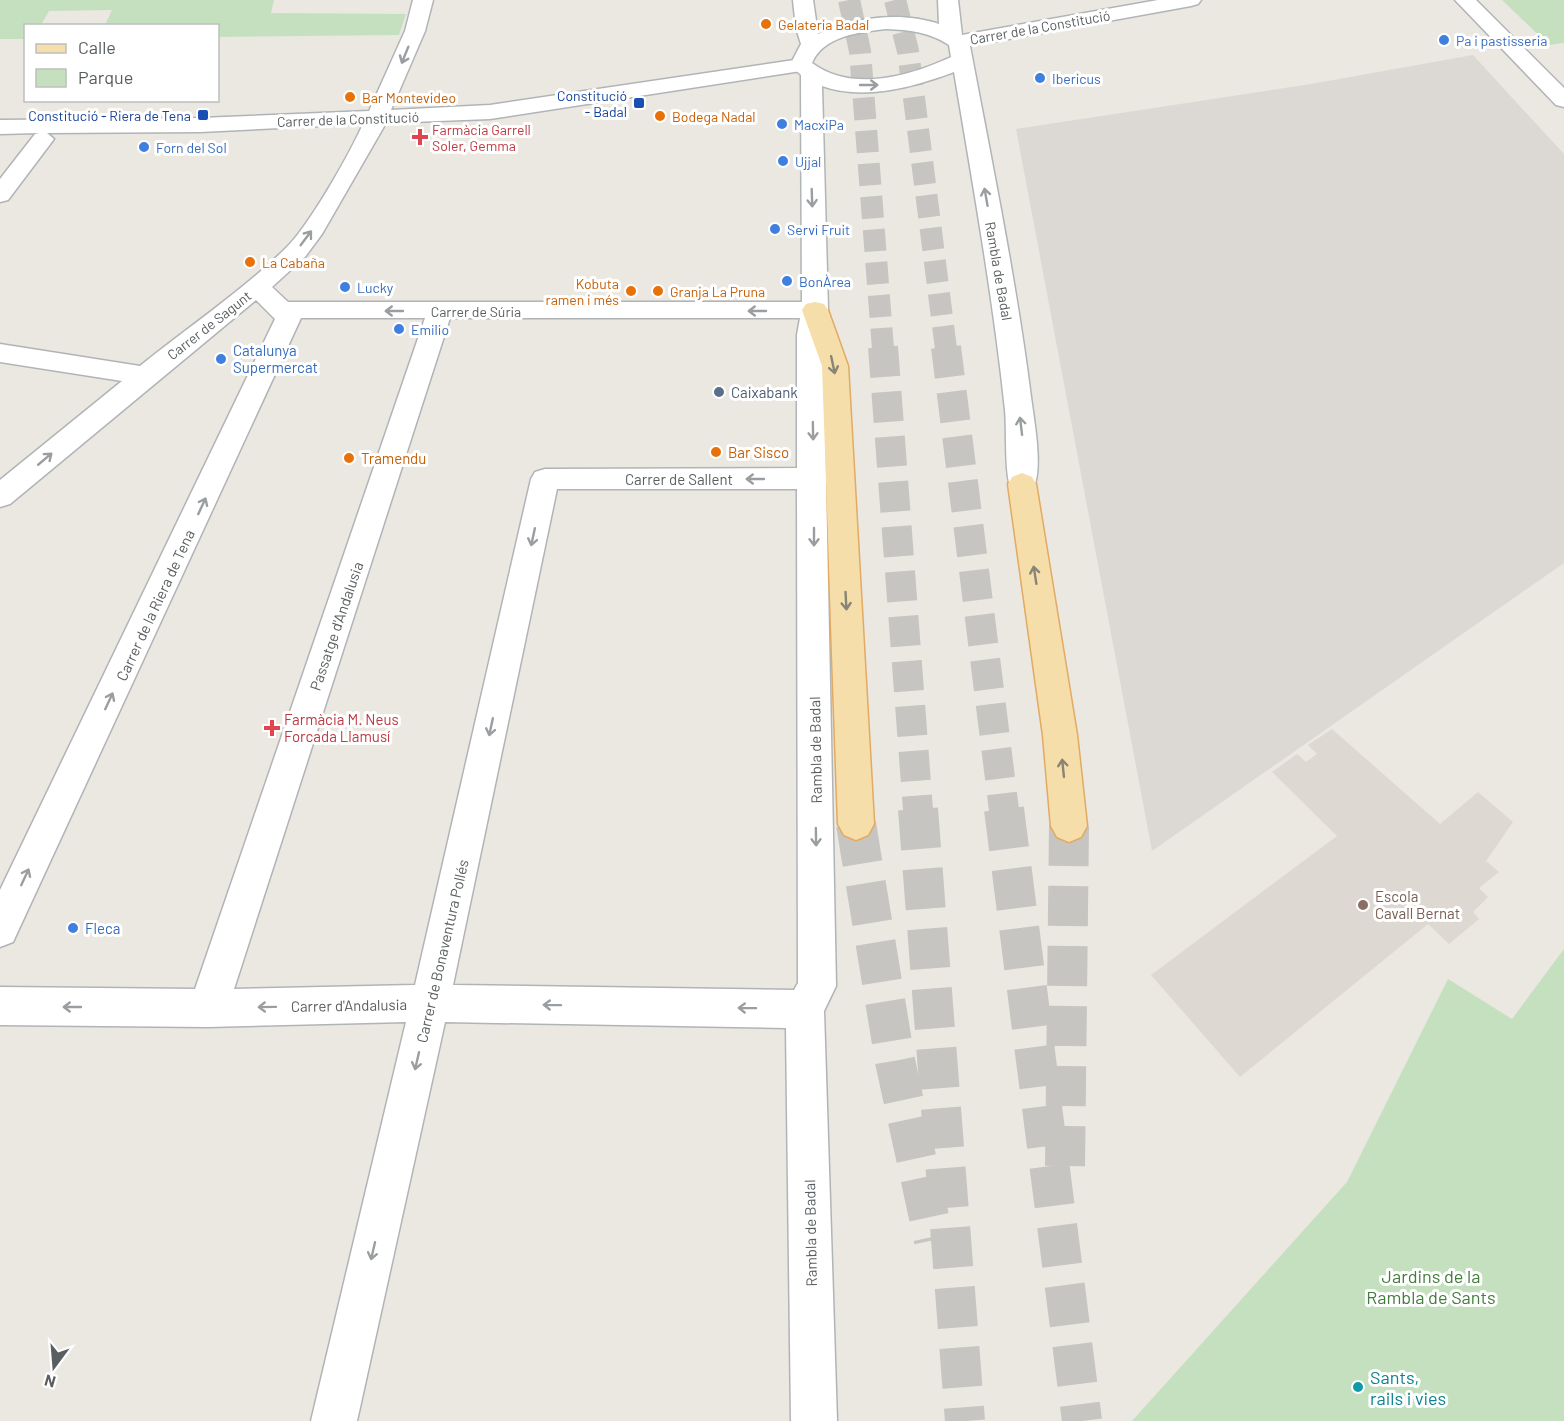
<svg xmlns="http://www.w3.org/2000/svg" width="1564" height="1421" font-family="Barlow,sans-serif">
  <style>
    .industrial { fill: #dcd9d5 }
    .education { fill: #ded8d2 }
    .green { fill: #c5e0bf }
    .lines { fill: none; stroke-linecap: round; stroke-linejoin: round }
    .primary-tunnel-far2 { stroke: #c6c5c1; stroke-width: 22; stroke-dasharray: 22 11; stroke-linecap: butt }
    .primary-tunnel-far1 { stroke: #c6c5c1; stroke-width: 30; stroke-dasharray: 30 15; stroke-linecap: butt }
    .primary-tunnel { stroke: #c6c5c1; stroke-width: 40; stroke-dasharray: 40 20; stroke-linecap: butt }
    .street-casing { stroke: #b1b4b7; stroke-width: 3 }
    .secondary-casing { stroke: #b0b5b7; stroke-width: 3 }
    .primary-casing { stroke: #e2aa62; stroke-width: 3 }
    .street { fill: #fff; fill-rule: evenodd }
    .secondary { fill: #fff; fill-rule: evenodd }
    .primary { fill: #f6deaa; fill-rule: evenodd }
    .oneway { stroke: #9b9ea0 }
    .oneway2 { stroke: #888476 }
    .food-dot { fill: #e8710a; stroke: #fff; stroke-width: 2 }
    .shop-dot { fill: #3f7fe0; stroke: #fff; stroke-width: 2 }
    .transit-dot { fill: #1a4fb4; stroke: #fff; stroke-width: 2 }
    .health-dot { fill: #e0444e; stroke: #fff; stroke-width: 2 }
    .service-dot { fill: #5c6f8a; stroke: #fff; stroke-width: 2 }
    .education-dot { fill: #8d6e63; stroke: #fff; stroke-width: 2 }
    .culture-dot { fill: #0f9aa8; stroke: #fff; stroke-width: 2 }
    .labels { text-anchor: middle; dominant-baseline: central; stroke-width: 6; stroke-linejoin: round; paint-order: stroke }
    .far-food-label { font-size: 14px; fill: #c56008; stroke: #fff; text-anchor: start }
    .far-street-label { font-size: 14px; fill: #595e60; stroke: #fff }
    .far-shop-label { font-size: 14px; fill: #366cbe; stroke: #fff; text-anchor: start }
    .far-transit-label { font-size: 14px; fill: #164399; stroke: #fff; text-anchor: end }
    .far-health-label { font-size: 14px; fill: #be3a42; stroke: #fff; text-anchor: start }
    .shop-label { font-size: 15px; fill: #366cbe; stroke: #fff; text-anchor: start }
    .service-label { font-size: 15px; fill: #4e5e75; stroke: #fff; text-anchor: start }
    .food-label { font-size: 15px; fill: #c56008; stroke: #fff; text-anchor: start }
    .street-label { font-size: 15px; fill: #595e60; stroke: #fff }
    .health-label { font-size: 15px; fill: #be3a42; stroke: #fff; text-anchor: start }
    .education-label { font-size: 15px; fill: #785e54; stroke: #fff; text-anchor: start }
    .near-park-label { font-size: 18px; fill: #437d3c; stroke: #fff }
    .near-culture-label { font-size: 18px; fill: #0d838f; stroke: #fff; text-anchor: start }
  </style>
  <rect width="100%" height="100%" fill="#ebe7e1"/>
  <polygon class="industrial" points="1473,55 1564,154 1564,563 1152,851 1016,129 1311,84"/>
  <polygon class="education" points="1332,729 1440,824 1478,792 1513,822 1486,861 1499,872 1479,888 1488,897 1473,912 1479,919 1449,944 1428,924 1240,1077 1151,975 1337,836 1272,772 1297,754 1306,762 1317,754 1308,745"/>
  <g class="green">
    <polygon points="0,0 274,0 271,13 406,14 399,35 218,37 218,26 105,25 112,10 49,11 41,25 26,26 25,39 0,39"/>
    <polygon points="1502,0 1564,0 1564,43 1549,45"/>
    <polygon points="1564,949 1564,1421 1132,1421 1347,1182 1448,979 1512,1019"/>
  </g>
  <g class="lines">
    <g class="primary-tunnel-far2">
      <polyline points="849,0 860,51 883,349"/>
      <polyline points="895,0 908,51 946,349"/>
    </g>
    <g class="primary-tunnel-far1">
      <polyline points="883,347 918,810"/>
      <polyline points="946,347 1004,810"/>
    </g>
    <g class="primary-tunnel">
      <polyline points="918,809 965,1421"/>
      <polyline points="1004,809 1082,1421"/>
      <polyline points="856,824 895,1061 934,1240"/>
      <polyline points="1065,1166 1069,826"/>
    </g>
    <g class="street-casing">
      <g id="street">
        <path d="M413,0H433L425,31L391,110L490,105L801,59L808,61L812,65L808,69L801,71L490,119L386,123L322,234L305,257L272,287L288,302H815L824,304L828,310L823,335L826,474L828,478L826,482L836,986L824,1011L837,1421H791L786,1028L445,1022L357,1421H311L406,1022L208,1027L0,1025V987L195,989L425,318H301L13,942L0,947V890L275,319L256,300L10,504L0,507V480L122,381L0,362V344L140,366C188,327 241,292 286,248C309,226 349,155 363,124L200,132L47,133L54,139L8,200L0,202V179L35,134L39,133L0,134V120L200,118L369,111L405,31ZM450,318H800L797,335V468L545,469L535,472L531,479L415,985L234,989ZM557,489H797L798,983L794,990L453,985Z"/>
        <polygon points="1455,0 1476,0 1564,88 1564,107 1556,105"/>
      </g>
    </g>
    <g class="secondary-casing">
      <path id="secondary" d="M793,0H813L818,34C855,17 901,11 939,24L938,0H958L962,35L1158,0H1201L1198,4L1191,6L970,46C992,163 1016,279 1031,397C1034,421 1044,471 1032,491L1022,495L1012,491C1004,478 1007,430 1005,410C993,297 973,185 954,72C914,87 864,101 822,86L828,310L824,316L815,318L806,316L802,310L801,75L790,65L801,44L796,28ZM886,29C910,30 929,32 949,45L951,57C910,76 852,93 812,63C823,36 860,32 886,29Z"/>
    </g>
    <g class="primary-casing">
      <g id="primary">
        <polygon points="815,302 824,304 828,310 848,366 874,824 868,835 856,840 844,835 838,824 822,366 802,310 806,304"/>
        <polygon points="1022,473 1032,477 1036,484 1077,735 1087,826 1081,837 1069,842 1057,837 1051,826 1043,735 1008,484 1012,477"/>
      </g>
    </g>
    <use href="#street" class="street"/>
    <use href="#secondary" class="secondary"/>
    <use href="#primary" class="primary"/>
  </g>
  <defs><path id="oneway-shaft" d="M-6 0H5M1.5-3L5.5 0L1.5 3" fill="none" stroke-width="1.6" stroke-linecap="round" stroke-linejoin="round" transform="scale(1.5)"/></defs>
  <g class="oneway">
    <use href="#oneway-shaft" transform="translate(405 55) rotate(112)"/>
    <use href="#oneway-shaft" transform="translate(869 85)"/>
    <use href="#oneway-shaft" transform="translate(986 197) rotate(-100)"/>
    <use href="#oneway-shaft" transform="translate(812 198) rotate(88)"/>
    <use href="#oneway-shaft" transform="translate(306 238) rotate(-53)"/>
    <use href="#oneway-shaft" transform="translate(394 311) rotate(-180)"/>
    <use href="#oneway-shaft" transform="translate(757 311) rotate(-180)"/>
    <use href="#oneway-shaft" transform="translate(1021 426) rotate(-97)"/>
    <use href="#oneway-shaft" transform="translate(813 431) rotate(89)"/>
    <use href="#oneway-shaft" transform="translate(45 459) rotate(-40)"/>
    <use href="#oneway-shaft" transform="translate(755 479) rotate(180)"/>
    <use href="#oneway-shaft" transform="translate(202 506) rotate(-65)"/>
    <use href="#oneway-shaft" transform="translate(533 537) rotate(102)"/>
    <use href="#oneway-shaft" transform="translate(814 537) rotate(90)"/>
    <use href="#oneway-shaft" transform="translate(109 701) rotate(-65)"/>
    <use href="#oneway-shaft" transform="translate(491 727) rotate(102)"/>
    <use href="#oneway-shaft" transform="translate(816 837) rotate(89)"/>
    <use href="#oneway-shaft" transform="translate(25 877) rotate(-65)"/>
    <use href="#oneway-shaft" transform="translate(552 1005) rotate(-179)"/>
    <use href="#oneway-shaft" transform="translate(72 1007) rotate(-180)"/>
    <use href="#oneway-shaft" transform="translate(267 1007) rotate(179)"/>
    <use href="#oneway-shaft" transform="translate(747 1008) rotate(-179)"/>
    <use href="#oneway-shaft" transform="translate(417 1061) rotate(103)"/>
    <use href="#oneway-shaft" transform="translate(373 1251) rotate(103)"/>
  </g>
  <g class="oneway2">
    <use href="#oneway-shaft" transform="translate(833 365) rotate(78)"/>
    <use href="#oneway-shaft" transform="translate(1035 575) rotate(-99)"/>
    <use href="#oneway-shaft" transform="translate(846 601) rotate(87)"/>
    <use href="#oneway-shaft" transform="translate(1063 768) rotate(-96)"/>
  </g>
  <g class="food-dot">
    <circle cx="766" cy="24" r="6"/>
    <circle cx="350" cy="97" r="6"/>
    <circle cx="660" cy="116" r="6"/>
    <circle cx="250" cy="262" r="6"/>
    <circle cx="631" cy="291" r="6"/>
    <circle cx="658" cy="291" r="6"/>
    <circle cx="716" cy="452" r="6"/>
    <circle cx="349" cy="458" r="6"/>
  </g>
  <g class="shop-dot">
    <circle cx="1444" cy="40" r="6"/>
    <circle cx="1040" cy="78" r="6"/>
    <circle cx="782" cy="124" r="6"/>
    <circle cx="144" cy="147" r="6"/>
    <circle cx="783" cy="161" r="6"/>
    <circle cx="775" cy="229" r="6"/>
    <circle cx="787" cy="281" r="6"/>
    <circle cx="345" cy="287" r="6"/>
    <circle cx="399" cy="329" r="6"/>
    <circle cx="221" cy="359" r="6"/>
    <circle cx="73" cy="928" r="6"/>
  </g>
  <g class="transit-dot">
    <rect x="633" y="97" width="12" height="12" rx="3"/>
    <rect x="197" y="109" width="12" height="12" rx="3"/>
  </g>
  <g class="health-dot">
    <path d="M417 128h6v6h6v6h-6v6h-6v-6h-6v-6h6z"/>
    <path d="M269 719h6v6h6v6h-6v6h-6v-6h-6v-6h6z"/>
  </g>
  <circle class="service-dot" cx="719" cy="392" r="6"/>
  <circle class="education-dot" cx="1363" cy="905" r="6"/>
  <circle class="culture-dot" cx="1358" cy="1387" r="6"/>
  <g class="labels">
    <g class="far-food-label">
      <text x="778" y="24">Gelateria Badal</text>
      <text x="362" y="97">Bar Montevideo</text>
      <text x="672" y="116">Bodega Nadal</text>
      <text x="262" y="262">La Cabaña</text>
      <text x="619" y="283" text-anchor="end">Kobuta<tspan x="619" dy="16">ramen i més</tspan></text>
      <text x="670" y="291">Granja La Pruna</text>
    </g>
    <g class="far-street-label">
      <text transform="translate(1040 27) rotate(-10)">Carrer de la Constitució</text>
      <text transform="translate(348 119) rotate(-2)">Carrer de la Constitució</text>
      <text transform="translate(999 271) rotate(80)">Rambla de Badal</text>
      <text x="476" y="311">Carrer de Súria</text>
      <text transform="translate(209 325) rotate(-38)">Carrer de Sagunt</text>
    </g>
    <g class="far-shop-label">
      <text x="1456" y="40">Pa i pastisseria</text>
      <text x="1052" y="78">Ibericus</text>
      <text x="794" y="124">MacxiPa</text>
      <text x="156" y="147">Forn del Sol</text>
      <text x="795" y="161">Ujjal</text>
      <text x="787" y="229">Servi Fruit</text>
      <text x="799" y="281">BonÀrea</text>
      <text x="357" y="287">Lucky</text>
      <text x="411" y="329">Emilio</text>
    </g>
    <g class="far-transit-label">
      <text x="627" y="95">Constitució<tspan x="627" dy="16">- Badal</tspan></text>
      <text x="191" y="115">Constitució - Riera de Tena</text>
    </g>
    <g class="far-health-label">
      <text x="432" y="129">Farmàcia Garrell<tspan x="432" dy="16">Soler, Gemma</tspan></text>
    </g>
    <g class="shop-label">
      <text x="233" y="350">Catalunya<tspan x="233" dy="17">Supermercat</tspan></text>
      <text x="85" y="928">Fleca</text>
    </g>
    <g class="service-label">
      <text x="731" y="392">Caixabank</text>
    </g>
    <g class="food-label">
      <text x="728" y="452">Bar Sisco</text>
      <text x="361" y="458">Tramendu</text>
    </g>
    <g class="street-label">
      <text x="679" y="479">Carrer de Sallent</text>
      <text transform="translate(155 605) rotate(-65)">Carrer de la Riera de Tena</text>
      <text transform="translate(336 626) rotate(-71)">Passatge d'Andalusia</text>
      <text transform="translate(815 750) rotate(-91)">Rambla de Badal</text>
      <text transform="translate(442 951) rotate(-77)">Carrer de Bonaventura Pollés</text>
      <text transform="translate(349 1005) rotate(-1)">Carrer d'Andalusia</text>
      <text transform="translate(810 1233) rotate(-91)">Rambla de Badal</text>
    </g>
    <g class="health-label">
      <text x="284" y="719">Farmàcia M. Neus<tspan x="284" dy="17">Forcada Llamusí</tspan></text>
    </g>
    <g class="education-label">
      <text x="1375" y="896">Escola<tspan x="1375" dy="17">Cavall Bernat</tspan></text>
    </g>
    <g class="near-park-label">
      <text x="1431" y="1276">Jardins de la<tspan x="1431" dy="21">Rambla de Sants</tspan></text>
    </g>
    <g class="near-culture-label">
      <text x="1370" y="1377">Sants,<tspan x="1370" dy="21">rails i vies</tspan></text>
    </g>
  </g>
  <rect x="24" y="24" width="195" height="78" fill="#ffffff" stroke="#bdbfbf" stroke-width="1.5"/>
  <rect x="36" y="44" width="30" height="9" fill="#f6deaa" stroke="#bdbfbf" stroke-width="1.5"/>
  <text x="78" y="54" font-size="18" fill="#595e60">Calle</text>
  <rect x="36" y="69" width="30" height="18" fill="#c5e0bf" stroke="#bdbfbf" stroke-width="1.5"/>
  <text x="78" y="84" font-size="18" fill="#595e60">Parque</text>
  <g transform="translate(54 1367) rotate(196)" stroke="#ffffff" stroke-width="4.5" paint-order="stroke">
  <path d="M0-4.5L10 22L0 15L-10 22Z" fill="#595e60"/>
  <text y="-9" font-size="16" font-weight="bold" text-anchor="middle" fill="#595e60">N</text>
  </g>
</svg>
